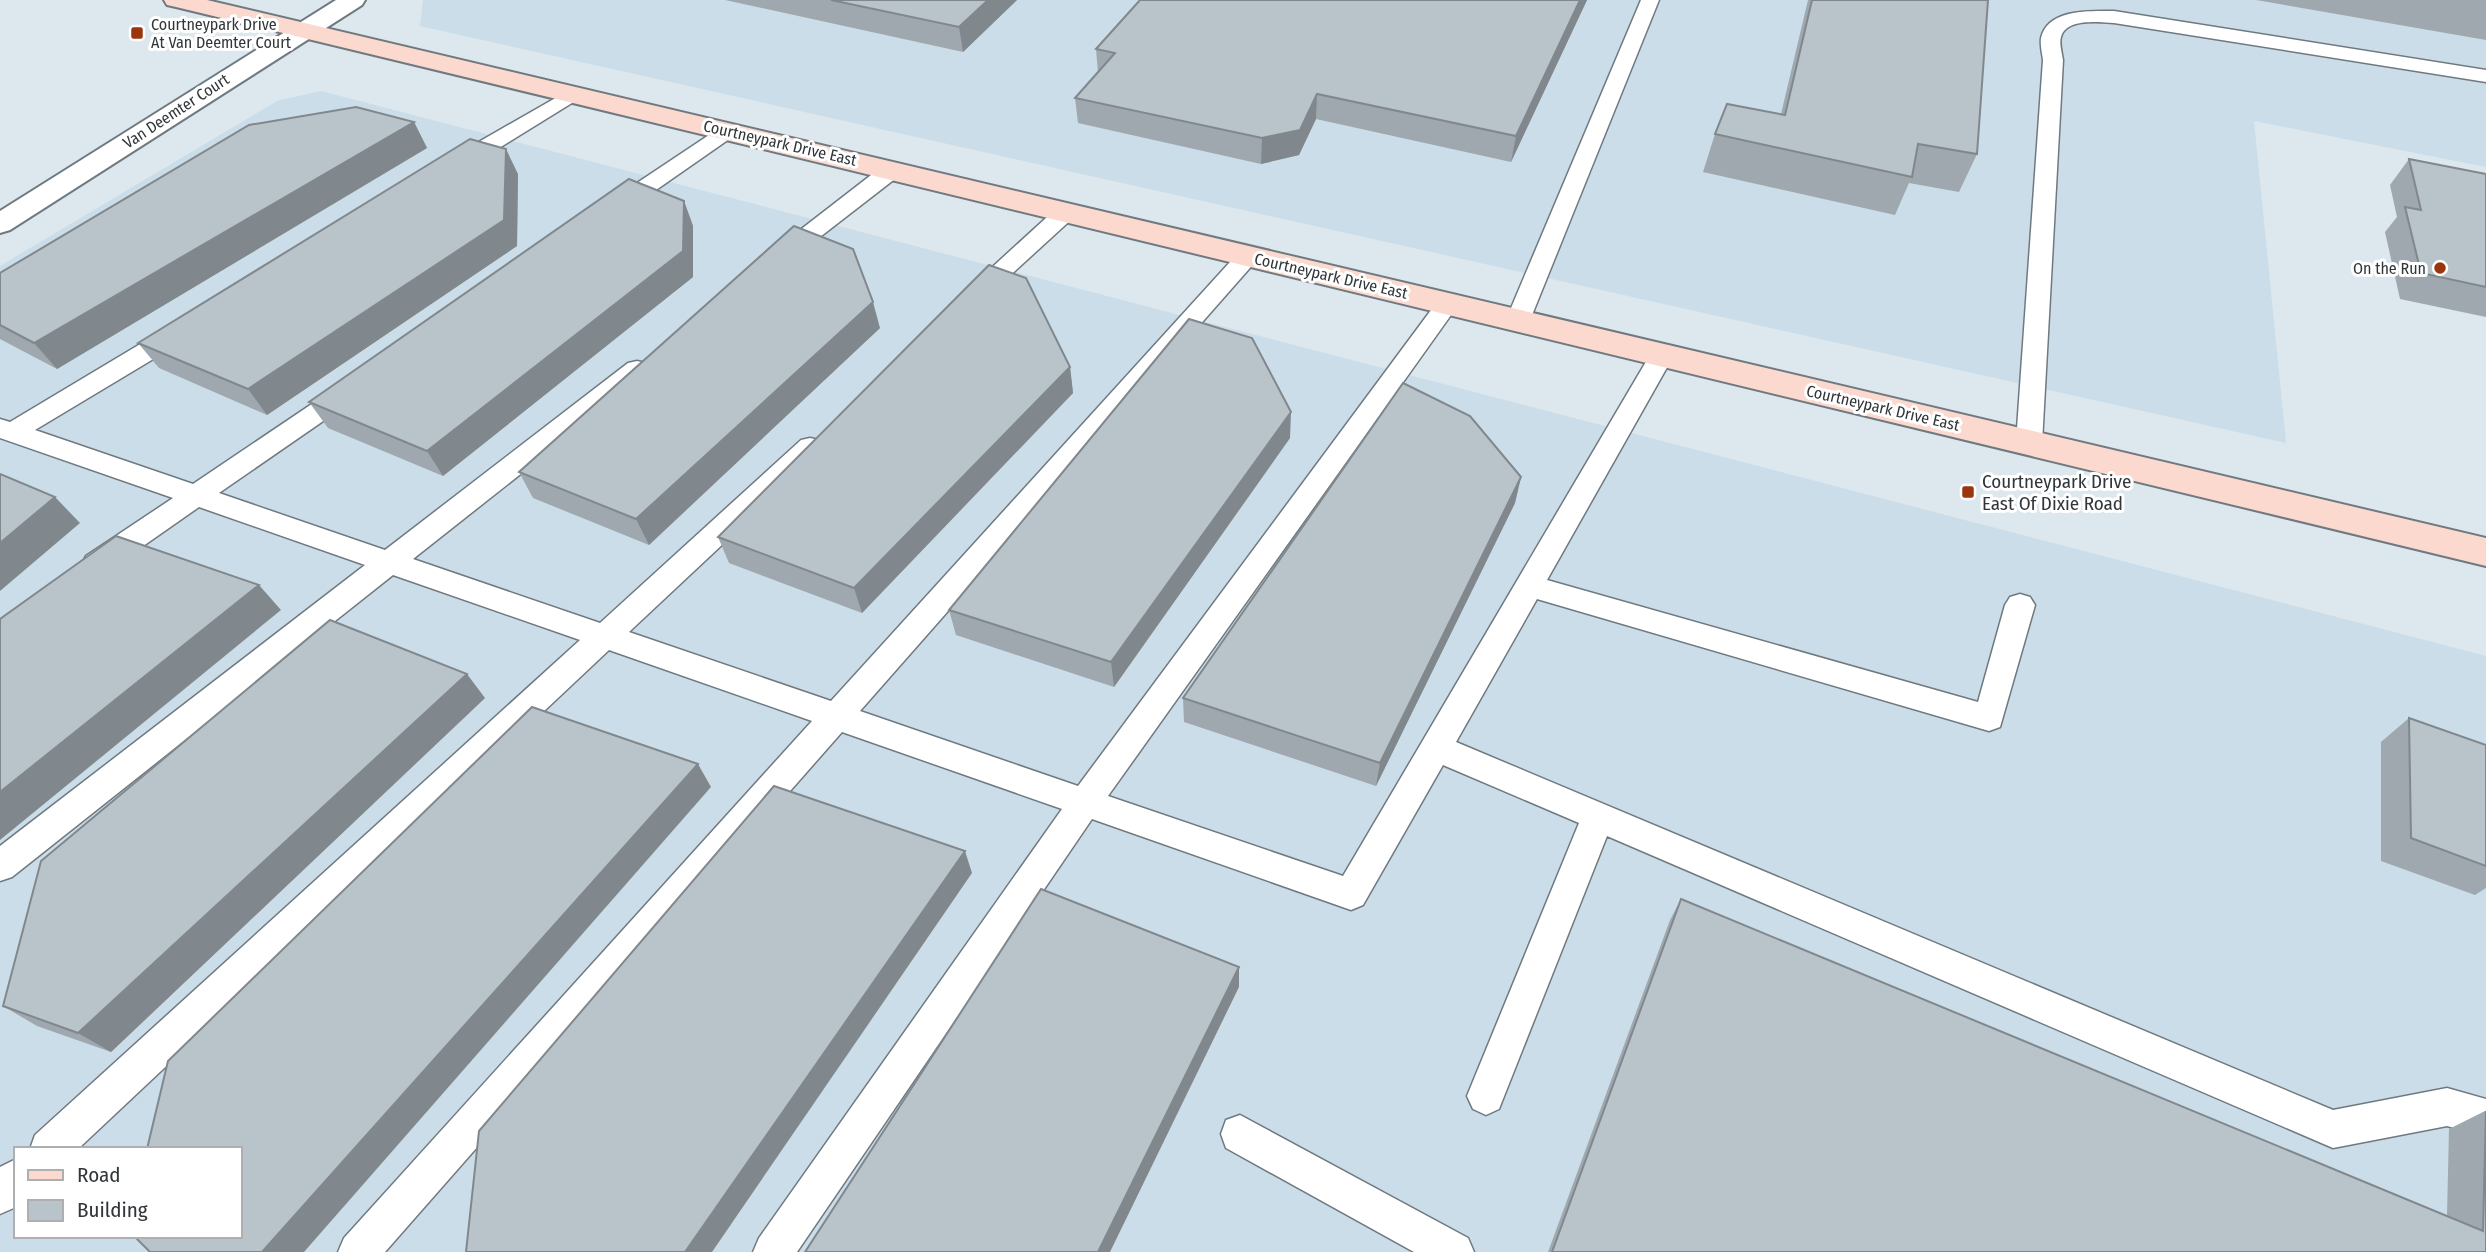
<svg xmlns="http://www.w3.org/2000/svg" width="2486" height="1252" font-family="'Fira Sans Condensed',sans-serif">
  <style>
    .built { fill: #cbdde8; fill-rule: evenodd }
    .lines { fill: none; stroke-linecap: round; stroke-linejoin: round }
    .lane-casing { stroke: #6f7980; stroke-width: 3 }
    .street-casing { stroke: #6f7980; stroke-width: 4 }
    .secondary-casing { stroke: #6f7980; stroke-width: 4 }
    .lane { fill: #fff; fill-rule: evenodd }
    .street { fill: #fff; fill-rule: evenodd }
    .secondary { fill: #fcd9ce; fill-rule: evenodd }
    .wall { fill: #9ea8ae }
    .shaded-wall { fill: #81888d }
    .building { fill: #b8c3ca; stroke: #81888d; stroke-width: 2 }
    .poi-dot { fill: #9b350c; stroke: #fff; stroke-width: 2.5 }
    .labels { text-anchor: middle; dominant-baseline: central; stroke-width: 6; stroke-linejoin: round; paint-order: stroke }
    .far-poi-label { font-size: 16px; fill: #313639; stroke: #fff; text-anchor: start }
    .far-street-label { font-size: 16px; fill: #313639; stroke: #fff }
    .poi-label { font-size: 19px; fill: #313639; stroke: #fff; text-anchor: start }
  </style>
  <rect width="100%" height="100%" fill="#dce7ee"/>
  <g class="built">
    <polygon points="423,0 2486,0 2486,167 2254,121 2286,443 420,26"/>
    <path d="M321,91L2486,656V1252H0V266L277,101ZM16,1149H240V1236H16Z"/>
  </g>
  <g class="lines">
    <g class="lane-casing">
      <g id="lane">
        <polygon points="1641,0 1659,0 1530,320 1527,325 1518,328 1509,325 1506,320"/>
        <path d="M2114,11L2486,70V82L2114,23C2099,22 2066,18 2061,37C2059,44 2062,53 2063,60L2042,443L2038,449L2029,452L2020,449L2016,443L2043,60C2042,53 2040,45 2041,38C2048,8 2091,11 2114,11Z"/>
        <polygon points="573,88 580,90 583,94 580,98 465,169 449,169 446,164 449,159"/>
        <polygon points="728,125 735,127 738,131 735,135 623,213 607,213 604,208 607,203 721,127"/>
        <polygon points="892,164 900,165 903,170 900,175 789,261 773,261 769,256 773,251 884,165"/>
        <polygon points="1066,205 1074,207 1077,212 1074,217 981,302 973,304 965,302 961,297 965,292 1058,207"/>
        <polygon points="1248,249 1256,251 1260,256 1256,261 860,711 1078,786 1440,298 1448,295 1456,298 1460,303 1456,308 1108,796 1343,876 1650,355 1653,349 1662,347 1671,349 1674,355 1547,580 1978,702 2005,605 2010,597 2020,594 2030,597 2035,605 2000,727 1989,731 1537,599 1456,742 2333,1110 2447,1088 2486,1099 2486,1137 2447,1126 2333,1148 1607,836 1499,1109 1486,1115 1473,1109 1467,1096 1579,823 1443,765 1363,905 1351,910 1092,819 797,1252 753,1252 759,1238 1062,809 842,732 385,1252 338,1252 344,1238 812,721 609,650 78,1149 30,1149 35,1135 580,640 393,575 12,877 0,881 0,846 365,565 199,507 106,572 96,575 86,572 82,564 86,556 173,498 0,438 0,419 10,422 172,325 181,323 190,325 193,331 190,337 35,430 193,484 340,385 349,382 358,385 362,391 358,397 219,493 385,550 628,363 637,361 646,363 650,369 646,375 413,559 600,623 801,440 810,438 819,440 823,447 819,454 629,632 831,701 1240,251"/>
        <polygon points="1240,1115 1468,1238 1474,1252 1414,1252 1226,1148 1221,1134 1226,1120"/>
        <polygon points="16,1159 16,1207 0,1214 0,1167"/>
      </g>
    </g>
    <g class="street-casing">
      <polygon id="street" points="336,0 365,0 362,5 10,230 0,233 0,211"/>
    </g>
    <g class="secondary-casing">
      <polygon id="secondary" points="164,0 207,0 2486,538 2486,566 176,7 167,5"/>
    </g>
    <use href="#lane" class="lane"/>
    <use href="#street" class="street"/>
    <use href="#secondary" class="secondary"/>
  </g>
  <g class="wall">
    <polygon points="725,0 1017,0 963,52"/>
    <polygon points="1140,0 1587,0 1511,162 1316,119 1299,155 1261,164 1078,123 1075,98 1098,73 1096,49"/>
    <polygon points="1808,0 1988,0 1977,154 1959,192 1909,183 1895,215 1703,172 1715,134 1781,114"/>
    <polygon points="2256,0 2486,0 2486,40"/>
    <polygon points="414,122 427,148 57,369 0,339 0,273"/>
    <polygon points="2409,159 2486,174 2486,317 2400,299 2385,232 2397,217 2390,185"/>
    <polygon points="518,174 517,246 267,415 159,368 138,343"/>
    <polygon points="684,201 693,226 693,277 443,476 328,428 309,402"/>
    <polygon points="880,328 649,545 533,498 519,472"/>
    <polygon points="1070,367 1073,393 862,613 729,563 718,537"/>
    <polygon points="1290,438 1114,687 956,635 949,610"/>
    <polygon points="1521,477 1515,503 1376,786 1184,722 1183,698"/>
    <polygon points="485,698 111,1052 37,1026 3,1006"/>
    <polygon points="2409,718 2486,745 2486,888 2475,895 2381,861 2381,742"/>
    <polygon points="1681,899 2447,1216 2449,1129 2485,1111 2486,1252 1548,1252 1670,920"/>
  </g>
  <g class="shaded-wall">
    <polygon points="988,0 1017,0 963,52 959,27"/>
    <polygon points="1580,0 1587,0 1511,162 1516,136"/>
    <polygon points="1317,94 1316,119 1299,155 1261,164 1262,138"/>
    <polygon points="414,122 427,148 57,369 34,343"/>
    <polygon points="506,149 518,174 517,246 267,415 248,389"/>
    <polygon points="684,201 693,226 693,277 443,476 427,451"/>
    <polygon points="873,302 880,328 649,545 636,519"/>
    <polygon points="1070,367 1073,393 862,613 854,588"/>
    <polygon points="1291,412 1290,438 1114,687 1111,662"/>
    <polygon points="1521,477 1515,503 1376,786 1380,763"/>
    <polygon points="55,497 80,523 0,591 0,543"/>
    <polygon points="259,585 281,610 0,840 0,792"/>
    <polygon points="467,674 485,698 111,1052 78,1033"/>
    <polygon points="698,764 711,787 304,1252 262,1252"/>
    <polygon points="965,851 972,873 712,1252 685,1252"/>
    <polygon points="1239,967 1239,987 1110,1252 1098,1252"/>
  </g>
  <g class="building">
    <polygon points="831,0 988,0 959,27"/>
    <polygon points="1140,0 1580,0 1516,136 1317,94 1300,130 1262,138 1075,98 1115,53 1096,49"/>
    <polygon points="1812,0 1988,0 1977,154 1918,144 1912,177 1715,134 1727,104 1785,115"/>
    <polygon points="356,107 414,122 34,343 0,325 0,273 249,125"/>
    <polygon points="470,139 506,149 504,220 248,389 138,343"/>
    <polygon points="2409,159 2486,174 2486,287 2421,273 2405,207 2421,210"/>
    <polygon points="629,179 684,201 683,251 427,451 309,402"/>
    <polygon points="794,226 853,249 873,302 636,519 519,472"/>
    <polygon points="989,265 1026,278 1070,367 854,588 718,537"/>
    <polygon points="1189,319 1252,338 1291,412 1111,662 949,610"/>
    <polygon points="1403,383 1470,416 1521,477 1380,763 1183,698"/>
    <polygon points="0,474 55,497 0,543"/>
    <polygon points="116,536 259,585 0,792 0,619"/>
    <polygon points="330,620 467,674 78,1033 3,1006 41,861"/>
    <polygon points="532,707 698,764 262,1252 150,1252 134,1236 240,1236 240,1149 147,1149 168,1061"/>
    <polygon points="2409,718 2486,745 2486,866 2411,838"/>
    <polygon points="774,786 965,851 685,1252 466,1252 479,1131"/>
    <polygon points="1041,889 1239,967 1098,1252 805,1252"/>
    <polygon points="1681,899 2483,1231 2486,1111 2486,1252 1552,1252"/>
  </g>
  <g class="poi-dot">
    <rect x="130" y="26" width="14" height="14" rx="3.5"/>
    <circle cx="2440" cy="268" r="7"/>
    <rect x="1961" y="485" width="14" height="14" rx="3.5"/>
  </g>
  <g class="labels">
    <g class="far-poi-label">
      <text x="151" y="24">Courtneypark Drive<tspan x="151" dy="18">At Van Deemter Court</tspan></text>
      <text x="2426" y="268" text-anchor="end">On the Run</text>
    </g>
    <g class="far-street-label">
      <text transform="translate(176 111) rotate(-33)">Van Deemter Court</text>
      <text transform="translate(780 143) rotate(13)">Courtneypark Drive East</text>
      <text transform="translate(1331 276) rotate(13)">Courtneypark Drive East</text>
      <text transform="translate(1883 408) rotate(13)">Courtneypark Drive East</text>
    </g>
    <g class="poi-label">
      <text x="1982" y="481">Courtneypark Drive<tspan x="1982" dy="22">East Of Dixie Road</tspan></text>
    </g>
  </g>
  <rect x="14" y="1147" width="228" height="91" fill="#ffffff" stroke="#adafb0" stroke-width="2"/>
  <rect x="28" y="1170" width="35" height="10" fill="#fcd9ce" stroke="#adafb0" stroke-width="2"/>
  <text x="77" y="1182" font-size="21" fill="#313639">Road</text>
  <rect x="28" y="1200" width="35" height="21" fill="#b8c3ca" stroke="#adafb0" stroke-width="2"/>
  <text x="77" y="1217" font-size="21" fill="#313639">Building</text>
</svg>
